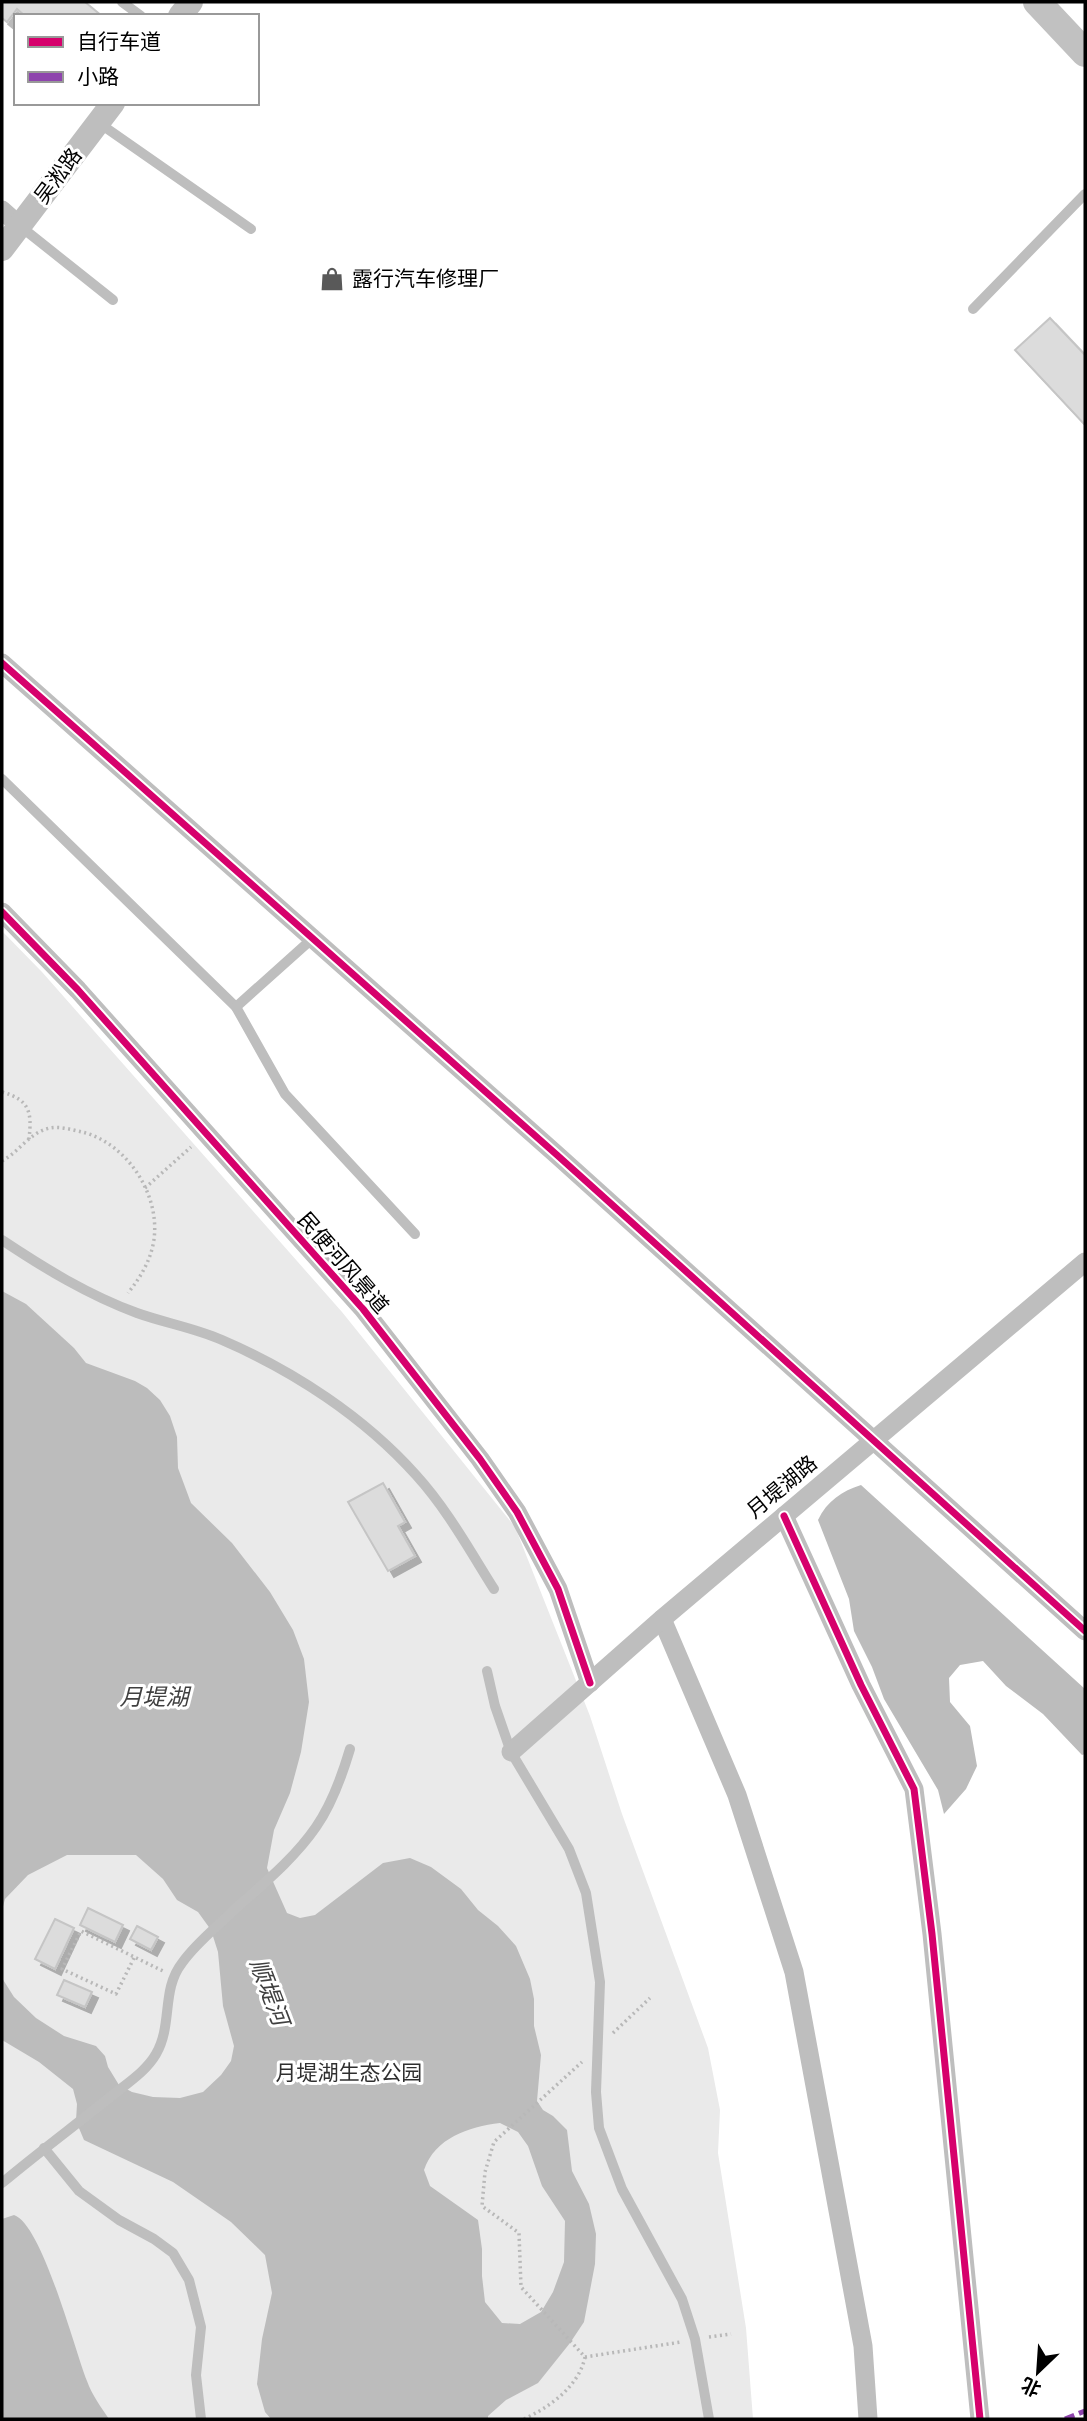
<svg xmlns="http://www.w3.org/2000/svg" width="1087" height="2421" font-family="'Source Sans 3','Noto Sans SC',sans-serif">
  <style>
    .green { fill: #eaeaea }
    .water { fill: #bcbcbc; fill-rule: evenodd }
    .building { fill: #dcdcdc; stroke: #c5c5c5; stroke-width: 2; filter: url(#shadow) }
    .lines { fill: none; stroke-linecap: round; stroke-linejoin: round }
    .path { stroke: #b8b8b8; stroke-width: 3.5; stroke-dasharray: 2 3.5; stroke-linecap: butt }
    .service { stroke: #bebebe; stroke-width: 10 }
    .minor { stroke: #bebebe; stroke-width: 19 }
    .tertiary { stroke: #bebebe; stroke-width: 24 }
    .secondary { stroke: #c1c1c1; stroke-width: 28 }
    .quiet { stroke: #8e44ad; stroke-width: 5; stroke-dasharray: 10 5; stroke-linecap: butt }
    .cycleway-casing { stroke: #fff; stroke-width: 11 }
    .cycleway { stroke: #d6006c; stroke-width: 7 }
    .labels { text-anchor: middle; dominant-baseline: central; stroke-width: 6; stroke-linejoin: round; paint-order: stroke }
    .street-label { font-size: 21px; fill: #000; stroke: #fff }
    .poi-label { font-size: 21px; fill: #000; stroke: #fff; text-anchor: start }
    .park-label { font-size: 21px; fill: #2f2f2f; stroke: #fff }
    .water-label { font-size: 23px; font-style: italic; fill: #404040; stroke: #fff }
  </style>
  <defs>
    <filter id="shadow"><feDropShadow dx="6" dy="6" stdDeviation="0" flood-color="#0004"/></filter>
  </defs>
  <rect width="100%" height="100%" fill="#fff"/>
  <polygon class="green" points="2,931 42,972 342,1312 515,1527 590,1716 622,1814 708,2048 720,2110 718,2153 746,2328 753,2419 2,2419"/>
  <g class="water">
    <path d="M2,1291L26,1304L74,1348L86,1363L135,1381L147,1388L160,1400L170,1416L177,1437L178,1468L191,1503L232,1543L270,1592L293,1630L304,1659L309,1702L301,1752L290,1793L274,1830L267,1868L287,1913L300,1918L315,1915L383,1863L410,1858L431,1867L461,1889L478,1910L498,1926L516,1946L530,1979L534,1999V2026L541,2055L537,2101L543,2110L553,2116L567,2130L572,2171L589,2204L596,2234L595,2264L584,2322L570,2343L538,2383L506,2400L488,2416V2419H271L265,2412L257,2384L262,2339L272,2293L265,2255L231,2222L173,2182L84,2140L76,2121L77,2104L73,2089L39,2062L2,2040V1978L14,1997L36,2018L64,2036L96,2046L105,2056L108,2067L119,2085L132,2092L153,2097L180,2098L203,2092L221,2075L231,2061L234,2046L223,2006L218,1952L211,1930L198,1912L177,1900L163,1879L136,1855H67L28,1875L5,1899L2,1910ZM500,2123L518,2132L528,2146L542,2186L565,2221L564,2262L553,2292L541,2312L520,2324L502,2323L485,2302L482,2276V2249L478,2220L430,2186L424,2170C435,2138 468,2127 500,2123Z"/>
    <path d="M861,1485L1085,1689V1754L1082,1755L1043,1714L1006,1686L983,1661L960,1665L949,1678L950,1702L970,1726L977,1766L966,1789L944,1814L938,1790L884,1699L872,1667L854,1631L849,1599L818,1520C827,1501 842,1491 861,1485Z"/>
    <path d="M14,2215C42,2224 75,2351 87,2381C92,2395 101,2407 109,2419H2V2219Z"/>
  </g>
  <g class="building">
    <polygon points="2,2 85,2 102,16 25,16 17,9 7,22 2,18"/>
    <polygon points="1050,318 1085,355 1085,425 1015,350"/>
    <polygon points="383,1483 405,1522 398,1526 415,1556 388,1571 348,1502"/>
    <polygon points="88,1908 123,1925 115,1942 80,1925"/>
    <polygon points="55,1919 74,1928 55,1969 35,1959"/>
    <polygon points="137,1926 158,1937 151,1950 130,1939"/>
    <polygon points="64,1980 92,1992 85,2007 57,1995"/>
  </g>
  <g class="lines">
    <g class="path">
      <path d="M2,1092C30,1100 32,1112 29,1139"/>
      <path d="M2,1161C19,1152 30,1132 50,1128C60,1126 73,1130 82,1132C128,1143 163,1198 153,1245C149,1263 140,1278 128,1293"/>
      <polyline points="145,1188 191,1147"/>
      <polyline points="134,1958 116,1994 62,1969 81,1931 163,1971"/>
      <polyline points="613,2033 650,1998"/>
      <polyline points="709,2337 731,2334"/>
      <polyline points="585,2357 681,2342"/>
      <path d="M524,2419C550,2407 579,2386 585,2357L521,2287L519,2233L482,2206L485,2172L494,2142L582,2062"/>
    </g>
    <g class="service">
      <polyline points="122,2 141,16"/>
      <polyline points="99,123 251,229"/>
      <polyline points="20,226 113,300"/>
      <polyline points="973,309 1085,194"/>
      <polyline points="2,779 236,1007 285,1094 415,1234"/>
      <polyline points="236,1007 313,938"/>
      <path d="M2,1240C44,1268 88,1295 137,1313C165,1323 195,1328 222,1340C294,1371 364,1417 416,1475C447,1509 470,1551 494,1589"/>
      <polyline points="487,1671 495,1706 511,1752 569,1849 586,1893 600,1982 596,2092 599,2128 622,2189 682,2299 695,2339 709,2419"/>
      <polyline points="44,2148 79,2191 119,2220 154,2239 173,2253 189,2280 201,2327 196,2375 201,2419"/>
      <path d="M2,2183C39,2152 77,2124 114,2094C129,2082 147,2070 156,2054C173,2025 161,1990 182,1963C196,1943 217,1927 234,1910C263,1884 294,1859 316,1827C332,1804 342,1776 350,1749"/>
    </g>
    <g class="minor">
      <polyline points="2,210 20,226"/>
      <polyline points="2,663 557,1155 1085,1631"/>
      <polyline points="2,912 78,990 363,1309 480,1459 517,1512 558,1589 590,1683"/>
      <polyline points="784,1516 861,1685 914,1789 932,1934 980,2419"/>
      <polyline points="662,1619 737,1795 794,1972 863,2346 868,2419"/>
      <polyline points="511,1752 662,1619 1085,1262"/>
    </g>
    <g class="tertiary">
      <polyline points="180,16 191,2"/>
      <polyline points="2,249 113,103"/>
    </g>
    <polyline class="secondary" points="1037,2 1085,53"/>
    <polyline class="quiet" points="1065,2419 1085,2411"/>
    <g class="cycleway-casing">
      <g id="cycleway">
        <polyline points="2,663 557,1155 1085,1631"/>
        <polyline points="2,912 78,990 363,1309 480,1459 517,1512 558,1589 590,1683"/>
        <polyline points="784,1516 861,1685 914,1789 932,1934 980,2419"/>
      </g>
    </g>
    <use href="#cycleway" class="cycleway"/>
  </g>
  <defs>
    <g id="shop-bare" transform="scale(1.89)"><path d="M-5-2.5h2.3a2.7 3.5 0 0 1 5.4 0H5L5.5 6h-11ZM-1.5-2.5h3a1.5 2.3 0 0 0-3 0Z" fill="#595959" stroke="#fff" stroke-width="2.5" paint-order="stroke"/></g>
  </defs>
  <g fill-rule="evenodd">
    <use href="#shop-bare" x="332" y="279"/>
  </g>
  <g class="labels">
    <g class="street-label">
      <text transform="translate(58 176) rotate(-53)">吴淞路</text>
      <text transform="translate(343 1263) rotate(49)">民便河风景道</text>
      <text transform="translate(782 1487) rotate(-40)">月堤湖路</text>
    </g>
    <g class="poi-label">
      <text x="352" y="279">露行汽车修理厂</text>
    </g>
    <g class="park-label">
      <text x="349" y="2073">月堤湖生态公园</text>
    </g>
    <g class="water-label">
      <text x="154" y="1697">月堤湖</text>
      <text transform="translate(269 1992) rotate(69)">顺堤河</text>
    </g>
  </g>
  <rect width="1087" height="2421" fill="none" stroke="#000000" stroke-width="7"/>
  <rect x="14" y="14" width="245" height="91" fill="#ffffff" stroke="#999999" stroke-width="2"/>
  <rect x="28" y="37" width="35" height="10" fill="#d6006c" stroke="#999999" stroke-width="2"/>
  <text x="77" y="49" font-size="21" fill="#000000">自行车道</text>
  <rect x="28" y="72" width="35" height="10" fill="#8e44ad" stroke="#999999" stroke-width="2"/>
  <text x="77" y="84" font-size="21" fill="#000000">小路</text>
  <g transform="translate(1038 2372) rotate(205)" stroke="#ffffff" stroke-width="5" paint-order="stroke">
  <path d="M0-5L12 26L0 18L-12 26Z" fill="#000000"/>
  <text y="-10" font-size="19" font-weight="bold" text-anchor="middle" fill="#000000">北</text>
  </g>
</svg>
